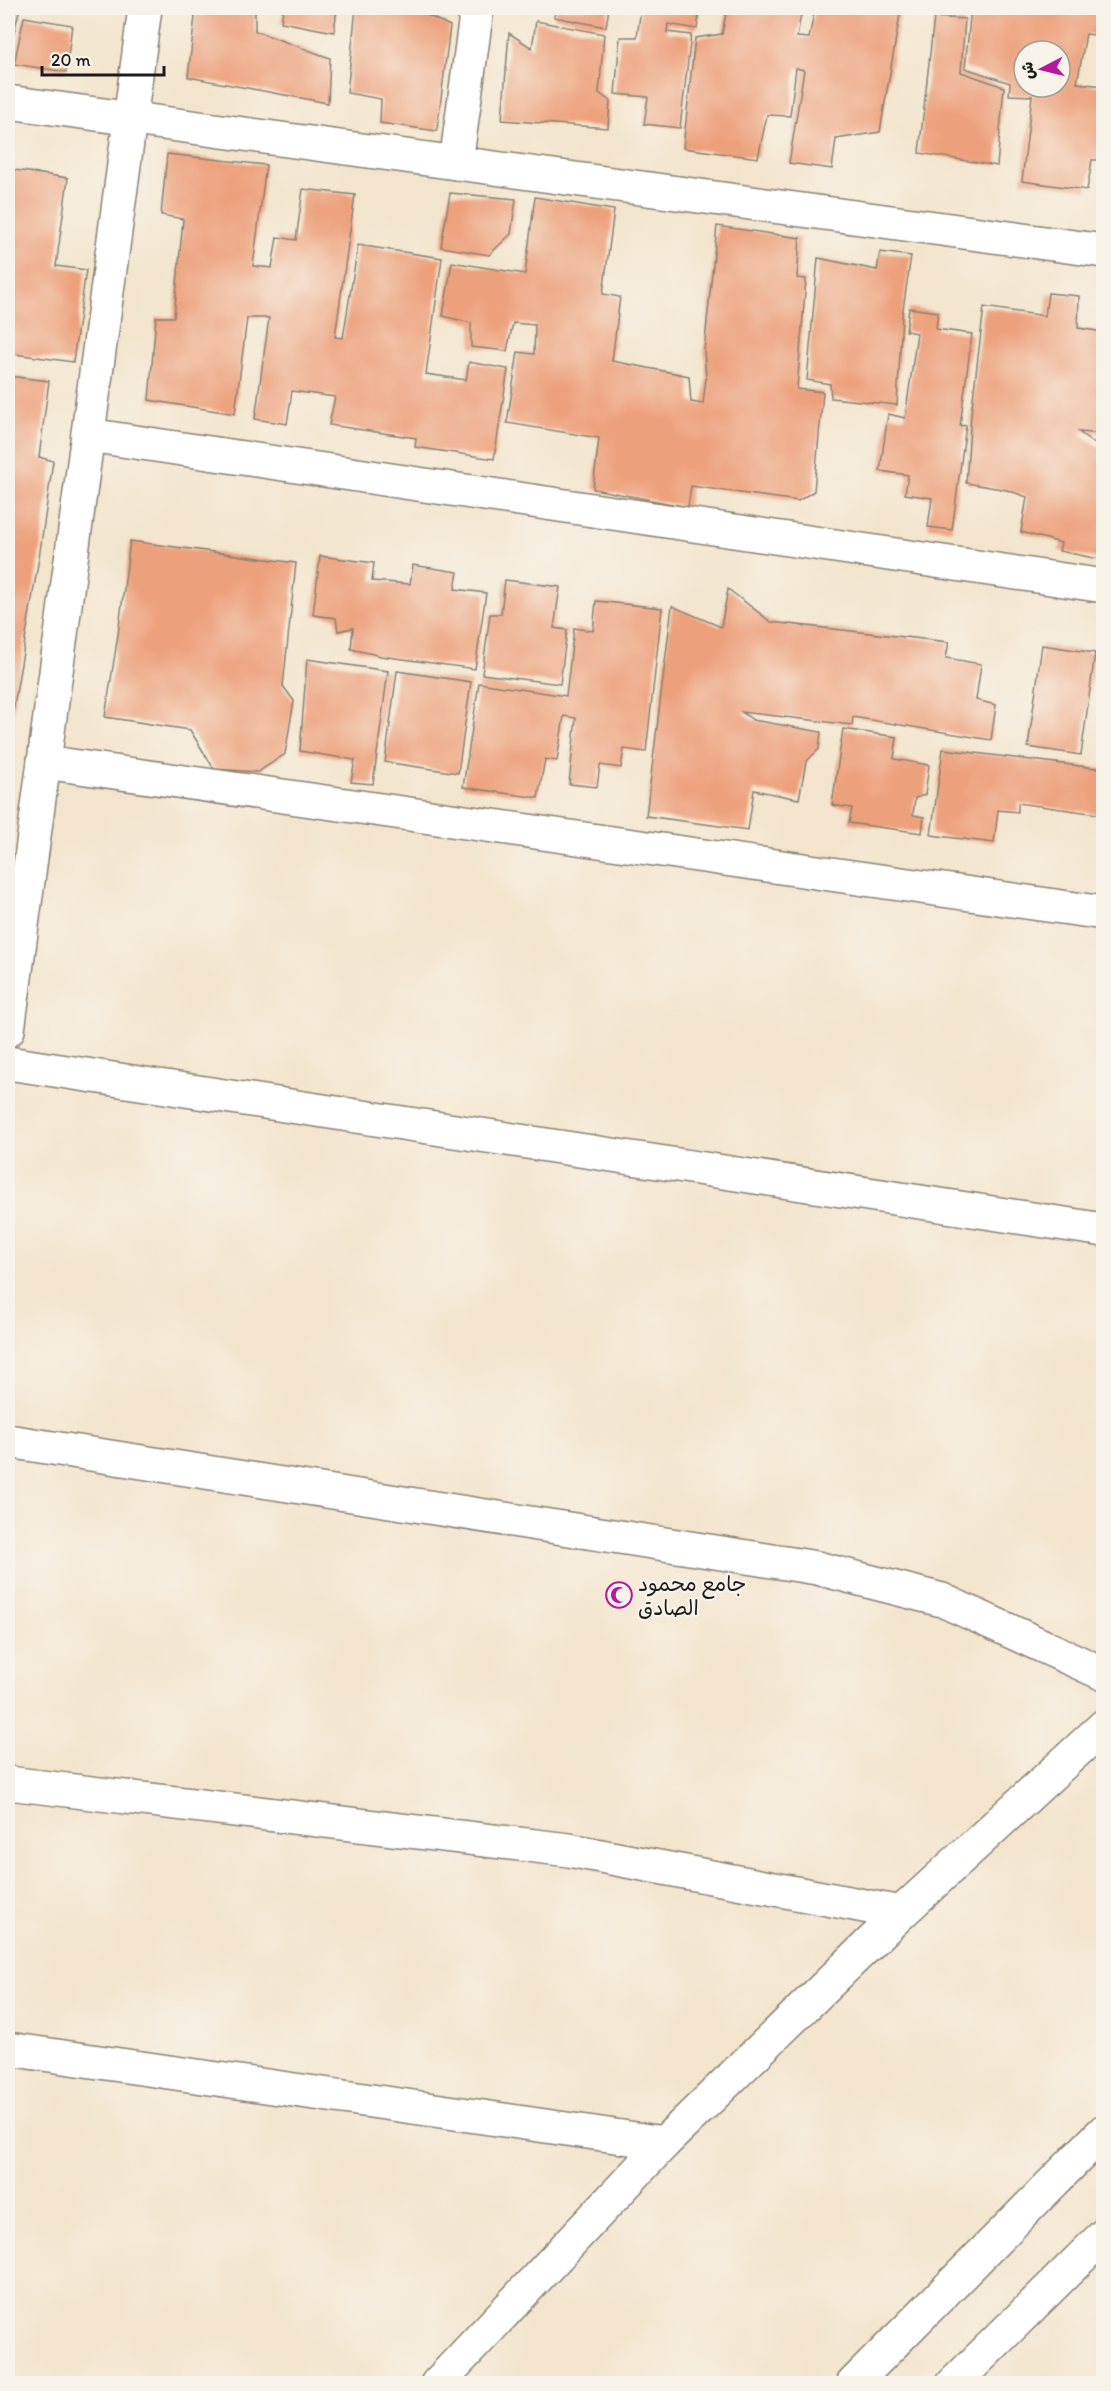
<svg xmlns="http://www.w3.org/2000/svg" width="1111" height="2391" font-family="Itim,'Playpen Sans Arabic',sans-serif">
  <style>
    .building { fill: #eda07c; fill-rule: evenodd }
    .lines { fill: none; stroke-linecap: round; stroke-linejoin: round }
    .minor-casing { stroke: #888074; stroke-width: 36 }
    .minor { stroke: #fff; stroke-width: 33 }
    .labels { text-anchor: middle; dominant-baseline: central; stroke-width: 4.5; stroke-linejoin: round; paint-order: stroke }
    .poi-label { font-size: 21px; fill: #1c1c1c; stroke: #f7f3e8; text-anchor: start }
  </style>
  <rect width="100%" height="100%" fill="#f7f3e8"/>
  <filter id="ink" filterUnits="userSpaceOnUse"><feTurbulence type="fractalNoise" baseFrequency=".0167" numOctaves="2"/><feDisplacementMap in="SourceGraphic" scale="12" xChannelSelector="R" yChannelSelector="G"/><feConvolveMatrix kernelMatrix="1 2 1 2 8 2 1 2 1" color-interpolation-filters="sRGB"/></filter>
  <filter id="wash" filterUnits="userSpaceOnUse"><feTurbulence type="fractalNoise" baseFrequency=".008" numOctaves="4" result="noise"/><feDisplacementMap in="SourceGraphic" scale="24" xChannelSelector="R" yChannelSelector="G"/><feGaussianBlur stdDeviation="1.35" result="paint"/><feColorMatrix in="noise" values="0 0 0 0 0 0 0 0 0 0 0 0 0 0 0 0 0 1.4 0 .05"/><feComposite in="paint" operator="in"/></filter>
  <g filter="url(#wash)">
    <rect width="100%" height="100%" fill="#f3e5cd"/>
    <g id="blocks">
      <g class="building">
        <polygon points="8,8 20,8 8,57"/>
        <polygon points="196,8 243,8 255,11 255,31 330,58 328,103 188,77"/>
        <polygon points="277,8 337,8 334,32 281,22 283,10"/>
        <polygon points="356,8 413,8 450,26 437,131 380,123 381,99 347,93"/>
        <polygon points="556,8 609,8 606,27 554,17"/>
        <polygon points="641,8 700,8 697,29 668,24 667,32 691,35 680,128 644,124 648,97 615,94 620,37 637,37"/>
        <polygon points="727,8 802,8 797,37 809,38 815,8 901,8 880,132 836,139 832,169 789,163 804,70 796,68 790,116 767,115 758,158 683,148 695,38 722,34"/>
        <path d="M971,8H1104V36L1086,34L1077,83L1104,86V160H1092L1087,190L1022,181L1032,96L1009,95L1010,83L965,68ZM1024,51H1060V87H1024Z"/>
        <polygon points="24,17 72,25 66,72 14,64"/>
        <polygon points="934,17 965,19 961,72 1004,87 997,166 919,153"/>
        <polygon points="536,21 604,34 599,93 610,101 608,128 502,120 509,33 532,48"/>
        <polygon points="167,154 266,165 253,266 272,268 277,237 296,240 303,189 355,195 335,337 343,338 358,245 442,258 426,374 466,380 469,362 508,369 494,459 415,447 416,438 329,425 335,397 292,391 287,424 255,419 269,318 247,318 235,414 149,400 156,317 174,317 183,219 161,215"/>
        <polygon points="8,169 68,178 56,266 86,270 73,362 8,353"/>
        <polygon points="450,193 516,199 511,234 489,255 441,247"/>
        <polygon points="535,197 614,210 603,294 620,297 612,361 689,376 691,402 703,404 706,378 704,350 717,226 800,238 797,278 806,279 797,389 823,392 814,491 798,501 691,486 688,507 593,489 599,438 507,423 518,352 534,354 535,325 513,323 507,351 471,347 471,323 443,316 452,262 525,274"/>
        <polygon points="880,252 911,256 902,316 897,405 831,398 830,384 807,380 818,258 877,270"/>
        <polygon points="1048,293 1079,296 1078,328 1104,332 1104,434 1079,432 1104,451 1104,560 1059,551 1061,543 1021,532 1027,497 1007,490 966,483 971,415 984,307 1045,316"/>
        <polygon points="909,308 938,312 936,329 972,334 960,426 966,425 952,530 928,527 932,498 905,494 908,475 880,471 888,414 905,418 917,333 906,331"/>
        <polygon points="8,376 49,381 39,457 53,461 39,558 9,735"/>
        <polygon points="130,541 296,563 283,686 294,701 285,754 258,772 214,769 190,730 105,717 118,635"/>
        <polygon points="320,556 374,563 372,581 410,584 413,565 458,572 455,589 486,593 475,669 381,656 351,649 353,628 338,631 336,618 313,615"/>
        <polygon points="505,580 560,587 554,628 567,630 560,684 482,674 490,614 501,614"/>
        <polygon points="728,589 771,622 949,642 946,658 981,664 976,700 996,705 991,740 853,717 852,725 742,712 753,720 821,732 819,749 806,762 799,799 754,790 748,830 646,816 672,606 721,627"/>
        <polygon points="596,601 662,608 646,752 624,749 621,768 600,765 597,787 569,784 576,718 564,716 557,761 545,759 538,798 463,787 479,683 566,696 574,628 593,631"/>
        <polygon points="1042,645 1095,653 1081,755 1028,747"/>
        <polygon points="307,659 388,671 373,784 351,782 355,760 300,751"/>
        <polygon points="397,671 471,682 458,773 385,762"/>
        <polygon points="843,729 897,737 894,759 929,765 925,795 915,798 913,815 924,817 922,833 849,823 852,808 832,805"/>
        <polygon points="943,749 1104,769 1104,815 1018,803 1018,812 998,810 994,843 931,835"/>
      </g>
    </g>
  </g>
  <g filter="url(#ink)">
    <use href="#blocks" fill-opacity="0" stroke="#888074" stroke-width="1.5"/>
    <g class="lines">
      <g class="minor-casing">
        <g id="minor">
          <polyline points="8,102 1104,251"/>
          <polyline points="456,163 477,8"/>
          <polyline points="88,435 1104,586"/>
          <polyline points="44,762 1104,913"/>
          <polyline points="8,1030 145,8"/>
          <polyline points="8,1063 1104,1230"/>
          <polyline points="8,1441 817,1568 942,1600 1104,1674"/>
          <polyline points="8,1783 569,1850 901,1913"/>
          <polyline points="8,2049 664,2143"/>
          <polyline points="437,2384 664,2143 901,1913 1104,1726"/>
          <polyline points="853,2384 1104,2131"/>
          <polyline points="953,2384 1104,2235"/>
        </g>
      </g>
      <use href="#minor" class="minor"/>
    </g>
  </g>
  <defs>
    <g id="mosque-ring" transform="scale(1.35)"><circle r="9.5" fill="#f7f3e8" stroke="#b5179e" stroke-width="1.5"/><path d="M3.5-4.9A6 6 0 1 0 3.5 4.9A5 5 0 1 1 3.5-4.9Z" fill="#b5179e"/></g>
  </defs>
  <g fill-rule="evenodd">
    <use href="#mosque-ring" x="619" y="1595"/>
  </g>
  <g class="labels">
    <g class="poi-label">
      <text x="638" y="1583">جامع محمود<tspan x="638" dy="24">الصادق</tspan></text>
    </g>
  </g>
  <rect width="1111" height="2391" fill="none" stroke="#f7f3e8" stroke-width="30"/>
  <g transform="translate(1042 69) rotate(263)"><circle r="28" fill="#f7f3e8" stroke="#9f9d96" stroke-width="1.5"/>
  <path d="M0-4.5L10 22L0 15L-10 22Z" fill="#b5179e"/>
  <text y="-9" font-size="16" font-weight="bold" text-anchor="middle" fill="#1c1c1c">ش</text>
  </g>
  <path d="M42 66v9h122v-9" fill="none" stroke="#1c1c1c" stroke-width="3"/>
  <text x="51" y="66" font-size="18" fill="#1c1c1c" stroke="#f7f3e8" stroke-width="4.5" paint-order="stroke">20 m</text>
</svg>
